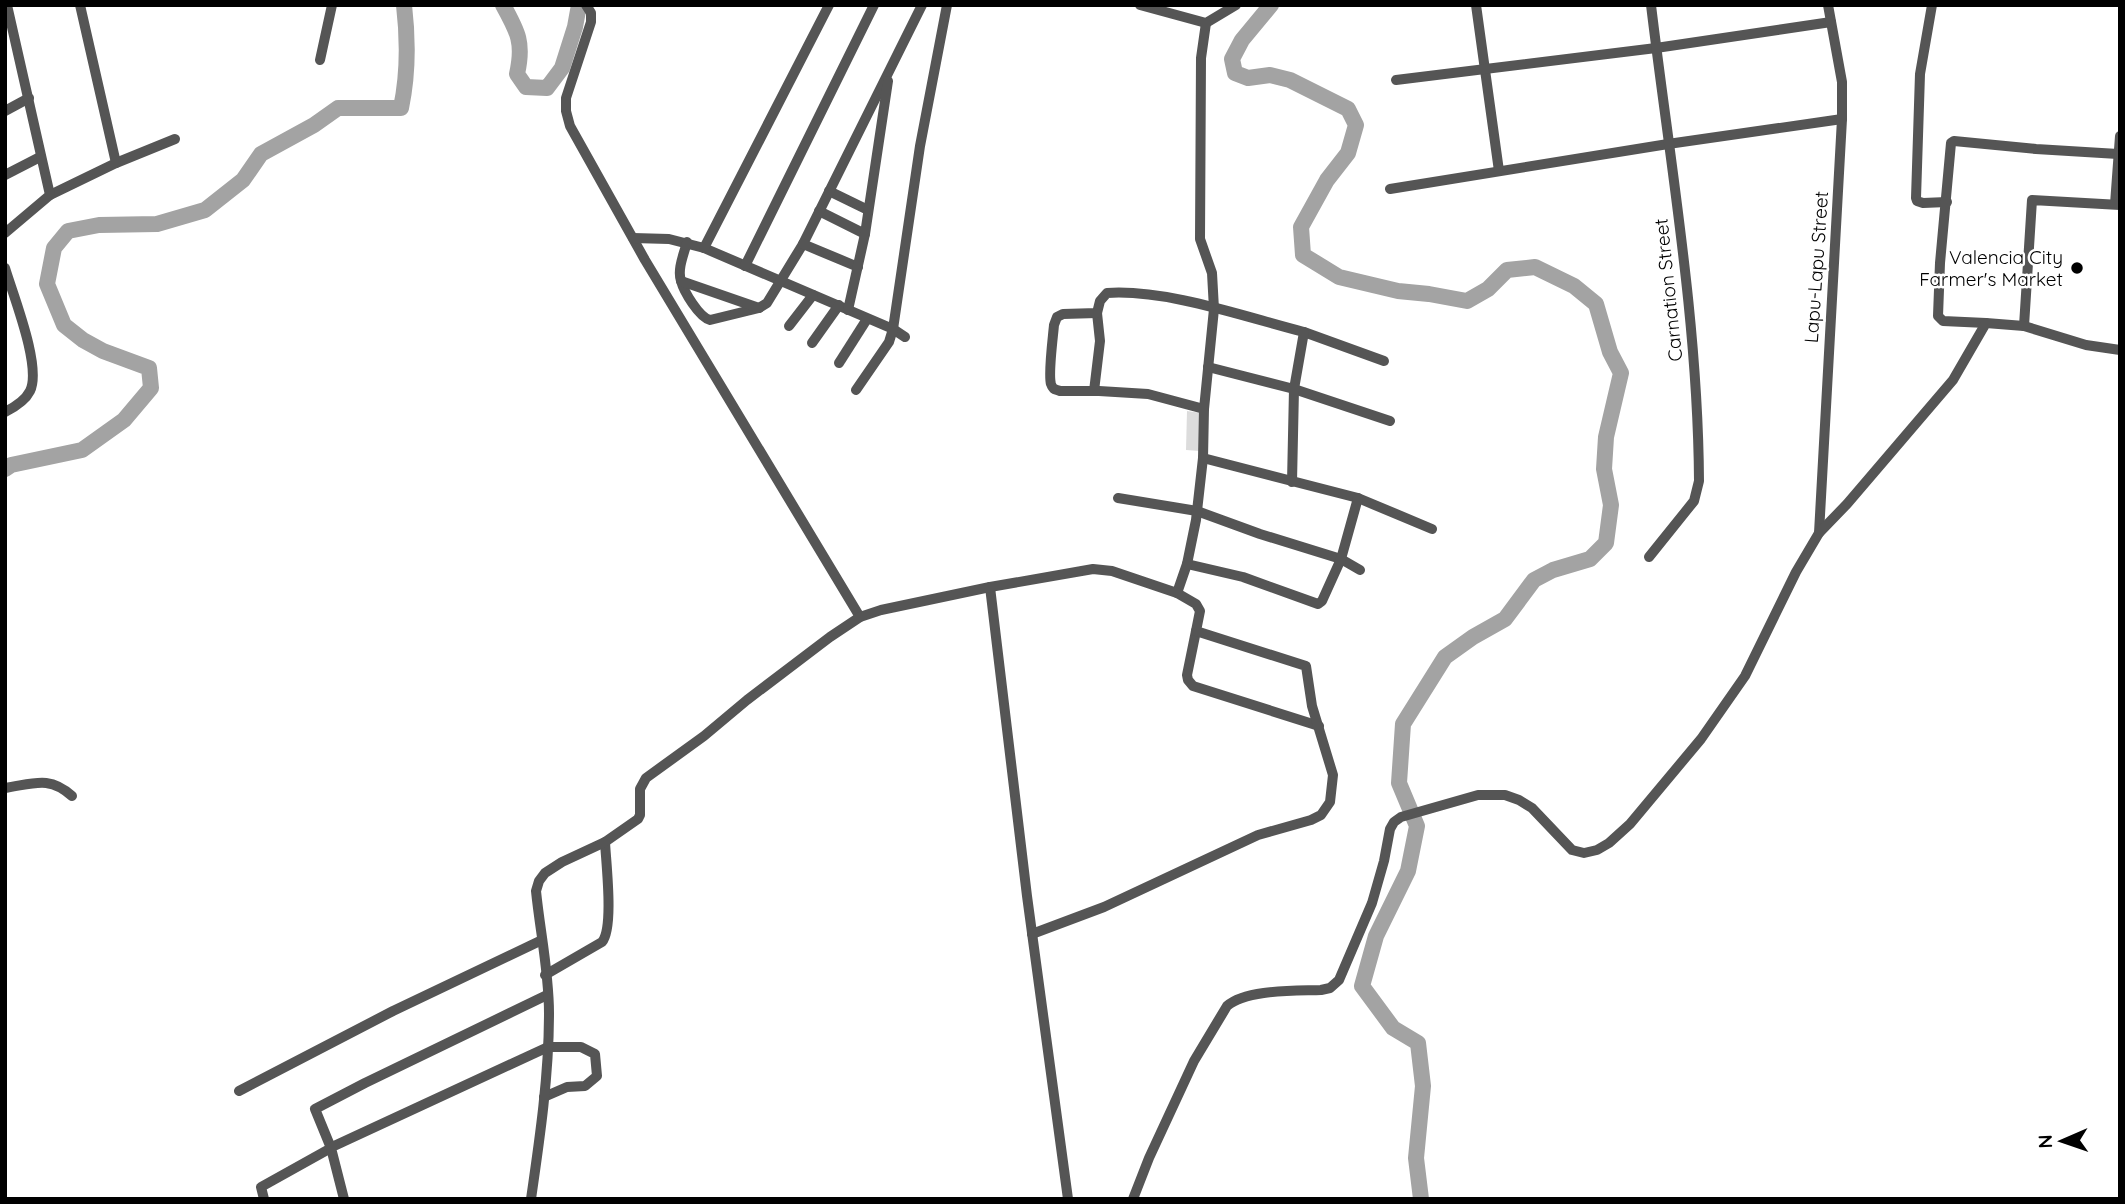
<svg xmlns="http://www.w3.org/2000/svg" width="2125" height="1204" font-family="Quicksand,sans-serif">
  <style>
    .green { fill: #dcdcdc }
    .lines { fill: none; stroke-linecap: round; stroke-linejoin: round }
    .river { stroke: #a3a3a3; stroke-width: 16 }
    .street { stroke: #555; stroke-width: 10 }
    .poi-dot { fill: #000; stroke: #fff; stroke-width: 2.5 }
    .labels { text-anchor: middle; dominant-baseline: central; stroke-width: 5; stroke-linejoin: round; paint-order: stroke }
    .poi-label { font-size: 19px; fill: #000; stroke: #fff; text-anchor: end }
    .street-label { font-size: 19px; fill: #000; stroke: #fff }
  </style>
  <rect width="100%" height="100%" fill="#fff"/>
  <polygon class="green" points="1187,411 1201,413 1200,451 1186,450"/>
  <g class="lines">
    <g class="river">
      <path d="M503,5C518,32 524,43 517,74L526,87L547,88L562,68L575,27L579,5"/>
      <polyline points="1271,5 1242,40 1232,59 1235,73 1248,78 1270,75 1290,80 1348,109 1356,125 1348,153 1327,180 1301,227 1303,255 1339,277 1398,291 1429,294 1467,301 1488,289 1507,270 1535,267 1574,286 1596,304 1610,352 1621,373 1606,437 1604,469 1611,505 1606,543 1590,559 1553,570 1534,580 1505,619 1473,637 1445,657 1403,724 1399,783 1417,826 1408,871 1376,936 1362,986 1393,1028 1418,1043 1423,1086 1416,1158 1421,1199"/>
      <path d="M5,469L11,465L82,450L124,420L151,388L149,368L103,351L83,340L64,325L47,284L54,248L68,231L99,225L157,224L205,210L243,180L261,154L314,125L338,108H401C408,75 408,39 404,5"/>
    </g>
    <g class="street">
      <polyline points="586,5 591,13 591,22 566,98 566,111 570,126 645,260 860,617"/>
      <polyline points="1140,5 1206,23 1236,5"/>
      <polyline points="1476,5 1499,171"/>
      <polyline points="1932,5 1920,74 1916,198 1917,201 1923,203 1947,202"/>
      <polyline points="320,60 332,5"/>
      <polyline points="1396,80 1656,48 1831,22"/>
      <polyline points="5,111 29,98"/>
      <polyline points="116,163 175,139"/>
      <polyline points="5,175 40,157"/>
      <polyline points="1390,189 1668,144 1842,119"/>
      <polyline points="829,191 868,210"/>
      <polyline points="50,195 116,163 80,5"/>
      <polyline points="2115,204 2120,136"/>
      <polyline points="819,211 865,234"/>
      <polyline points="5,233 50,195 7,5"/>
      <polyline points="633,238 669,239 704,248 893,329 905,337"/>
      <path d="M687,242C684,254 677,269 681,281C684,292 699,317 710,320L759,308L767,303L803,244L922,5"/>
      <polyline points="803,244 858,267"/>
      <polyline points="704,248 829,5"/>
      <polyline points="745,266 874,5"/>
      <path d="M5,268C13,295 42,367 30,391C25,401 15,407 5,412"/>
      <polyline points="681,281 759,308"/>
      <polyline points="848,310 865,234 888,81"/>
      <polyline points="1986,323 1943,321 1938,316 1940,263 1951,143 1954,141 2036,149 2118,154"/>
      <polyline points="789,326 813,295"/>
      <polyline points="2024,326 2032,200 2120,205"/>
      <polyline points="1304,332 1384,361"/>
      <polyline points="812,343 839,305"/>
      <polyline points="839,363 867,319"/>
      <polyline points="1208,367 1294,389 1390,421"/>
      <polyline points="856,390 889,342 893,329 920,146 947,5"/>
      <polyline points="1094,391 1100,341 1097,313"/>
      <path d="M1204,409L1148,394L1099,391H1060C1055,389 1053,390 1051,384C1048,374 1053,337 1054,325L1057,317L1063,314L1097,313L1100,301L1107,293C1167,289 1245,317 1304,332L1294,389L1292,482"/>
      <polyline points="1203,458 1358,498 1432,529"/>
      <polyline points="1118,498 1197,511 1260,534 1341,559 1360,570"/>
      <polyline points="1819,533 1842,119 1842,82 1828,5"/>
      <path d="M1649,557L1694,501L1699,481C1698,321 1670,163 1651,5"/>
      <polyline points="1187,564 1243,577 1318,604 1322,601 1341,559 1358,498"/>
      <polyline points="990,587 1027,896 1068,1199"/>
      <polyline points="1177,593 1187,564 1196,520 1203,458 1204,409 1214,309 1212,273 1200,239 1201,58 1206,23"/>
      <polyline points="1196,631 1187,675 1188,680 1193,686 1319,726"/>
      <path d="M5,788C33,784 49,775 72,796"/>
      <path d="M545,975L602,942C614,928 606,863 605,842"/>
      <polyline points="239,1091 393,1011 542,940"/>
      <polyline points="264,1199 261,1187 331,1148 315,1109 365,1083 547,995"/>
      <polyline points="344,1199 331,1148 334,1146 548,1047 581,1047 595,1054 597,1076 585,1086 567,1087 544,1097"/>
      <path d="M531,1199C540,1137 549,1075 549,1013C549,972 540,931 536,891L539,881L545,873L562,862L605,842L638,819L640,815V789L646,778L704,736L747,700L830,637L860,617L881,610L990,587L1093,569L1112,571L1177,593L1196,604L1200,611L1196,631L1306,666L1312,706L1333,775L1330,802L1321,815L1311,820L1258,835L1104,907L1032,934"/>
      <path d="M1133,1199L1149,1158L1194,1061L1227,1006C1246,989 1296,991 1321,990L1330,988L1339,980L1372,903L1384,861L1390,829L1394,822L1401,817L1478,795H1505L1519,800L1532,808L1572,850L1584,853L1597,850L1609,843L1630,824L1701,739L1745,676L1796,572L1819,533L1847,504L1953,380L1986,323L2024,326L2086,345L2120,350"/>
    </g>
  </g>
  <circle class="poi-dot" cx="2077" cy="268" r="7"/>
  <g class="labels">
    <g class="poi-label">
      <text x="2063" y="257">Valencia City<tspan x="2063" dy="22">Farmer's Market</tspan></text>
    </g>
    <g class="street-label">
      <text transform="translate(1816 267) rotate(-86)">Lapu-Lapu Street</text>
      <text transform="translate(1668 290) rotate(-96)">Carnation Street</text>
    </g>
  </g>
  <rect width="2125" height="1204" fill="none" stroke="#000000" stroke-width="14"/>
  <g transform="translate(2062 1141) rotate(268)" stroke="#ffffff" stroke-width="5" paint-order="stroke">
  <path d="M0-5L12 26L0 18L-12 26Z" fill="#000000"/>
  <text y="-10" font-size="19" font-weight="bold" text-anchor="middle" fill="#000000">N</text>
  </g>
</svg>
